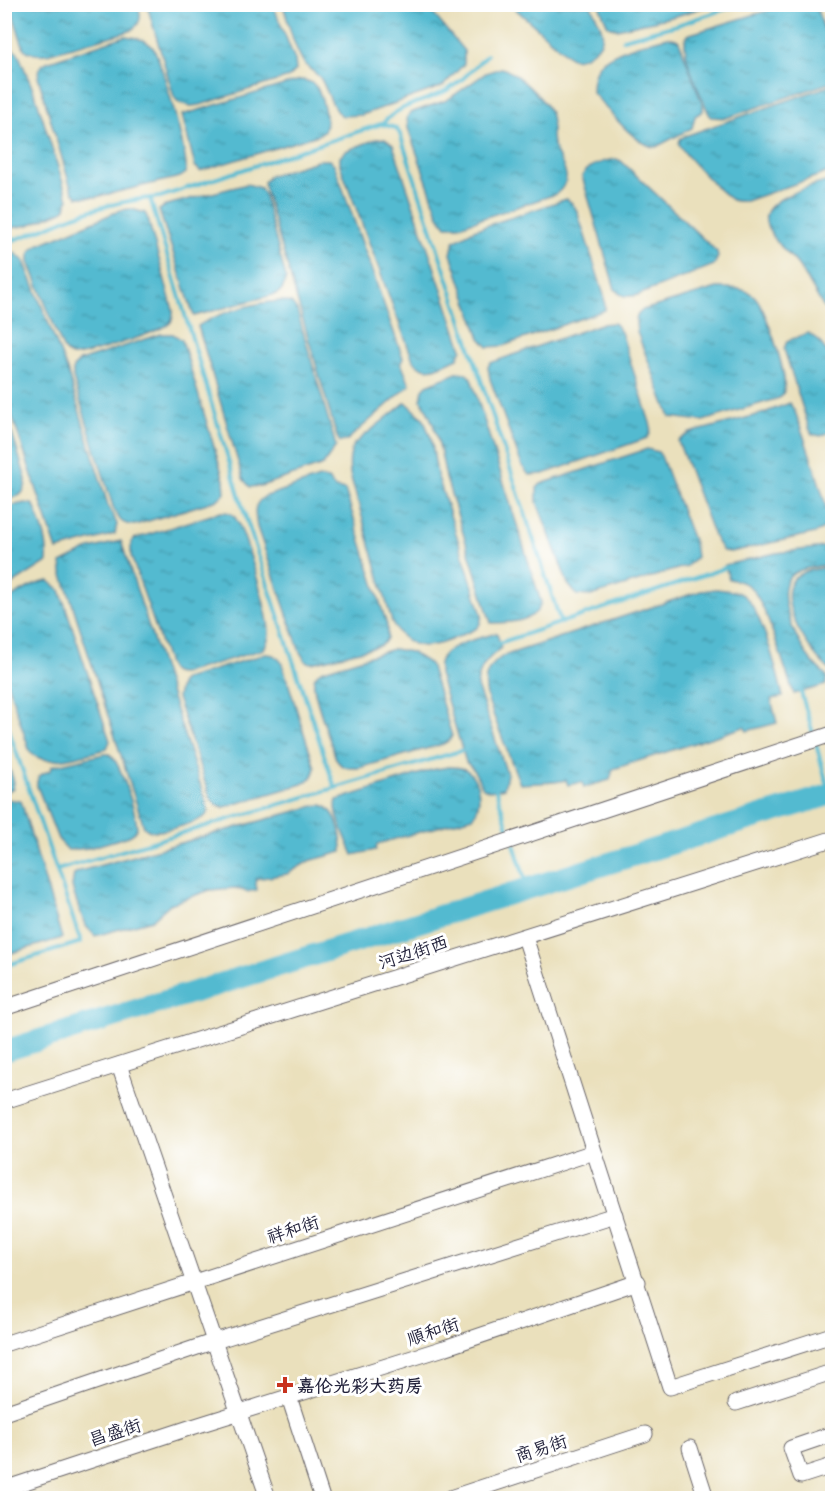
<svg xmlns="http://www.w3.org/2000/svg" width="837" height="1503" font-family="'Patrick Hand','LXGW WenKai TC',sans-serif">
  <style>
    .water { fill: url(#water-ripples); stroke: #3a6e86; stroke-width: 1.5 }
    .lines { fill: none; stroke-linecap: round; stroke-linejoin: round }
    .stream { stroke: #52bad0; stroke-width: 4 }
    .river { stroke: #52bad0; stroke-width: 22 }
    .minor-casing { stroke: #686468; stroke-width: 17 }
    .minor { stroke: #fff; stroke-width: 15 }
    .poi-dot { fill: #c8321e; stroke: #fff; stroke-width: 2 }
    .labels { text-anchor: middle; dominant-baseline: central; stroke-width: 6; stroke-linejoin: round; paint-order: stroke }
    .street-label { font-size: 18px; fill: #22223b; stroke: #fff }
    .poi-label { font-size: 18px; font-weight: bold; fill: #22223b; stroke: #fff; text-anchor: start }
  </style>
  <defs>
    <pattern id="water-ripples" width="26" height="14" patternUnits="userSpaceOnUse" patternTransform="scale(1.5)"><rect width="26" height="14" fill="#52bad0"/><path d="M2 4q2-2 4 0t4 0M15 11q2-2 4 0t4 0" fill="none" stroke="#4497aa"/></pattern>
  </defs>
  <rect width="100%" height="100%" fill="#fff"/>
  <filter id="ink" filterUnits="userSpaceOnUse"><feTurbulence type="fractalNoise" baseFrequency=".0167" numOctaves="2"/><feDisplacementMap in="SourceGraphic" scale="12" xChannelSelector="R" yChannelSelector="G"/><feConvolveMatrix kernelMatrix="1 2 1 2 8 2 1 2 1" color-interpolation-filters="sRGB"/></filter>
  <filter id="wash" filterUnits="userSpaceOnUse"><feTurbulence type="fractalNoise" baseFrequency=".008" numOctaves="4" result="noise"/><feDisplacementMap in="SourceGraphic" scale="24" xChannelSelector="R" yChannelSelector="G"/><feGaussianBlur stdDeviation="1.35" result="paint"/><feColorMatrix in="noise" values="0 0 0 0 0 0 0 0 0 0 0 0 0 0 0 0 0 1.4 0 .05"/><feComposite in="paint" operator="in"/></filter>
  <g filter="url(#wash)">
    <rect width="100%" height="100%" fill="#eae0bc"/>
    <g class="water">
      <path d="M10,5H138C142,17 141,24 130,31L47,54C38,55 32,55 24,49Z"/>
      <polygon points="147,5 273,5 295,60 296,70 289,77 200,105 191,106 179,103 174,97"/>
      <path d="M283,5H426L464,51V64L443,86L362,115L342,116C331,107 328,91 321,79C317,73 309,70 304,63C293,46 289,24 283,5Z"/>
      <path d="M511,5H591C598,23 612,37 593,51C586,56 580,60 571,58Z"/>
      <polygon points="599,5 599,4 711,5 676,16 617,29 608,26"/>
      <path d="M786,5H814L816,7L832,52V82L726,118L711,117L708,112C701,95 678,49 687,35Z"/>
      <path d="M125,36C134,37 148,40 154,49C162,64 189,158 186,173L180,177L96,197H78L73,192L69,182L38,77L40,67L47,62Z"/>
      <path d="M668,37L676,39L679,41L703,106V111L695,116L692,128L656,147C635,146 606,107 592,92C592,84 593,72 599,65C612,50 648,42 668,37Z"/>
      <polygon points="9,47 18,53 36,97 68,199 66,208 62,211 29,225 5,229 4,48"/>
      <path d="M501,68C515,71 548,102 551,116C553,125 551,135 553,144C558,163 578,177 556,194L459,226H446L439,216L408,128L407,117L410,113L447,100L486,73Z"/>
      <path d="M300,80C306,80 313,82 317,88C321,94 329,122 325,129C323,132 321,133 318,135L200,171L195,166L182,115Z"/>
      <path d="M829,86H832V171L746,201C741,201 736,202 732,200C721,193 684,155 679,144L680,139L685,136Z"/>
      <path d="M376,139H385L393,145L462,349L458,358C441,365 426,377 413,360L340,165V157L346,151Z"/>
      <path d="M616,159L621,161L717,252L718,257L714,265L638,295C627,297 621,297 615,289L582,176C587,166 605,160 616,159Z"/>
      <polygon points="320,160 329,160 334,164 403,358 401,363 410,385 346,441 340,442 337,437 264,186 264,182 269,176"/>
      <path d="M832,180V321C820,303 811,283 798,265C788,252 772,241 767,225C756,199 815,185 832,180Z"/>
      <polygon points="247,184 260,188 264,194 286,278 282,290 276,294 194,316 159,210 167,205"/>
      <polygon points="566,199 571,202 577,211 604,295 605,310 503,346 488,347 480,338 451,254 454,241 474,230"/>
      <path d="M131,209L145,213L148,219L173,310C173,314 174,319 170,323C165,330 81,358 72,356C66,354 65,351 62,346L29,262C28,253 31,250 38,245L121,210Z"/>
      <polygon points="9,253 15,253 24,261 67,370 108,505 117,524 115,534 57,550 5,395 4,254"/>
      <path d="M717,288C729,288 742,287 753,295C765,304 788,376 784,391C783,395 782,395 779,398L703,421L670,417L637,332C636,322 634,316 643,310Z"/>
      <path d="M282,301L291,303L297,310L336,446L323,465L261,486L250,487L243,479L198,326C219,312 257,302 282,301Z"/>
      <polygon points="614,323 621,332 651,426 650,434 647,438 543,474 529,475 522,466 490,379 488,367 490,363 601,324"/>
      <polygon points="808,333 818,340 832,358 832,431 821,436 812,434 809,428 784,349 787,341"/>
      <path d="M161,334H173L182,340L224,480L225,493L217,500L135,525C122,525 119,520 114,510L73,378V368L80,361Z"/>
      <path d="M459,372L465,373L471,378L541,602C538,622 508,623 491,623L446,478C441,452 436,422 421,400L423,389L427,385Z"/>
      <path d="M406,402L423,418L431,438L437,474L482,615L480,624L477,628C446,642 412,663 392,622L350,474C349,463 349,454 354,444Z"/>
      <path d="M790,403L796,414C802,433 830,507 828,522C826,529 820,531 815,533L731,552L723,551L715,539L678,441L690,433L761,414Z"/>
      <path d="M5,410L26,479C26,495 19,497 5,500Z"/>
      <polygon points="647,449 658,452 661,456 694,543 696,557 687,566 591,596 577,595 568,584 537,502 537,488 541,484"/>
      <path d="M319,478L328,479L335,488L345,490L387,625V638L384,643L379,646L312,663L306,662L300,652L257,527C255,514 252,505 264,497Z"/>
      <path d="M25,503L32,504L35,507C41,525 49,542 47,562L5,589V507Z"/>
      <path d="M221,512C226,512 230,512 234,516C244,528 271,620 269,636C268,640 266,645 264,649L182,674C175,674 172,673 169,667L131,556V542L134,539Z"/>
      <path d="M121,541L208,808V813C203,822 164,832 153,831C148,831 148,830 144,827L62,572L61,563L87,550Z"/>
      <path d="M832,546V564C822,566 806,567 796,572C770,585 795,639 808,656C813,664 820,670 827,676L826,685L794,694C786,673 765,600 750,587C744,582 736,580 729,579L725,565L776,553Z"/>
      <path d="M832,566V669L830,670C812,656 776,604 793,580C801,569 821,569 832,566Z"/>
      <path d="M49,581L60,590L110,741L107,748L103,750C84,754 45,769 30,752L5,676V602C19,593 33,583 49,581Z"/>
      <path d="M716,589C725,590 735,590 743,595C761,607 778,675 783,697L771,699L777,723L747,731L744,727L613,769L610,780L584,787L582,782L568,785L566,780C550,784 537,782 520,784L488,701C483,679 484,669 503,656L701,591Z"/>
      <path d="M497,633L501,648C487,659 479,667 477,686L507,774L504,788L490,791L483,788L473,769L466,762L439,674C439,669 438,664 440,660C446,644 482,638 497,633Z"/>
      <path d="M393,649L411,652L430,664L452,736L450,740L443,744L359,768C348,768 342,769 336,759C332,744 311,692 314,680C315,674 319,672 324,670Z"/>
      <path d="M265,654C274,654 277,656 282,663L315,768C313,777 310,780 302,784L225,807C217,807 214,804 210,797L177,698L180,684L185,679Z"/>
      <polygon points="4,752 14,782 13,788 5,793"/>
      <path d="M104,754H109C121,761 136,814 137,828L134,833L129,836L89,848L68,850L58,839L37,786C36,775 42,774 51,770L52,766Z"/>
      <path d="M448,767C455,767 462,767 468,771C481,782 482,805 473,817L377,844L376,850L353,855C348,842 332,812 337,800L431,770Z"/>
      <polygon points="5,799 21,801 62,938 5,955"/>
      <path d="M322,805C338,810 342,837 342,852L309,861L287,874L255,879L257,890L247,892L235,888L210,890L170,904L152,920L95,936L85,925L74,894L72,886L74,874L80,871L314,806Z"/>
    </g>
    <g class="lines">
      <g class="stream">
        <polyline points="826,4 832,26"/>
        <polyline points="623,39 677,25 741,4"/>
        <path d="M382,124C404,100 427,104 452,87C465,79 476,65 487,55"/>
        <polyline points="150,198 244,512 335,788"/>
        <path d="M4,243C29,236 51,225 74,216C102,206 131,199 160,197L381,124L396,128L400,134L561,623"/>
        <polyline points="496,644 731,566"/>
        <polyline points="800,689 814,737"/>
        <polyline points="4,716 81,942 4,966"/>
        <polyline points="816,744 830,795"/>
        <polyline points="495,787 511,837"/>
        <polyline points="514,844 528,889"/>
        <polyline points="57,870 467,749"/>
      </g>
      <polyline class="river" points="4,1051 832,794"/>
    </g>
  </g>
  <g filter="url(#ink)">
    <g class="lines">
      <g class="minor-casing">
        <g id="minor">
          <polyline points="525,937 670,1387 832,1335"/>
          <polyline points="4,1008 832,734"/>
          <polyline points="119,1065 268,1498"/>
          <polyline points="4,1101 832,839"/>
          <polyline points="4,1344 594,1152"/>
          <polyline points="289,1397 322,1498"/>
          <polyline points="736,1403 832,1372"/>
          <polyline points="4,1413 215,1341 615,1215"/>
          <polyline points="832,1434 791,1448 801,1476 832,1466"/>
          <polyline points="690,1448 706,1498"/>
          <polyline points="4,1489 189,1428 444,1348 638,1282"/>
          <polyline points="450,1498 645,1434"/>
        </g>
      </g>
      <use href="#minor" class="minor"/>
    </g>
  </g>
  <path class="poi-dot" d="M282 1376h6v6h6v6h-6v6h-6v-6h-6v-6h6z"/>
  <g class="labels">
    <g class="street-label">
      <text transform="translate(413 952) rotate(-18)">河边街西</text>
      <text transform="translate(293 1229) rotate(-18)">祥和街</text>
      <text transform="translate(433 1331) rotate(-18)">順和街</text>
      <text transform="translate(115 1432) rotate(-18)">昌盛街</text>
      <text transform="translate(541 1448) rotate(-18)">商易街</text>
    </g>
    <g class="poi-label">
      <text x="297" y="1385">嘉伦光彩大药房</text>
    </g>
  </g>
  <rect width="837" height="1503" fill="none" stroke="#fff" stroke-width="24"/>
</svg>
